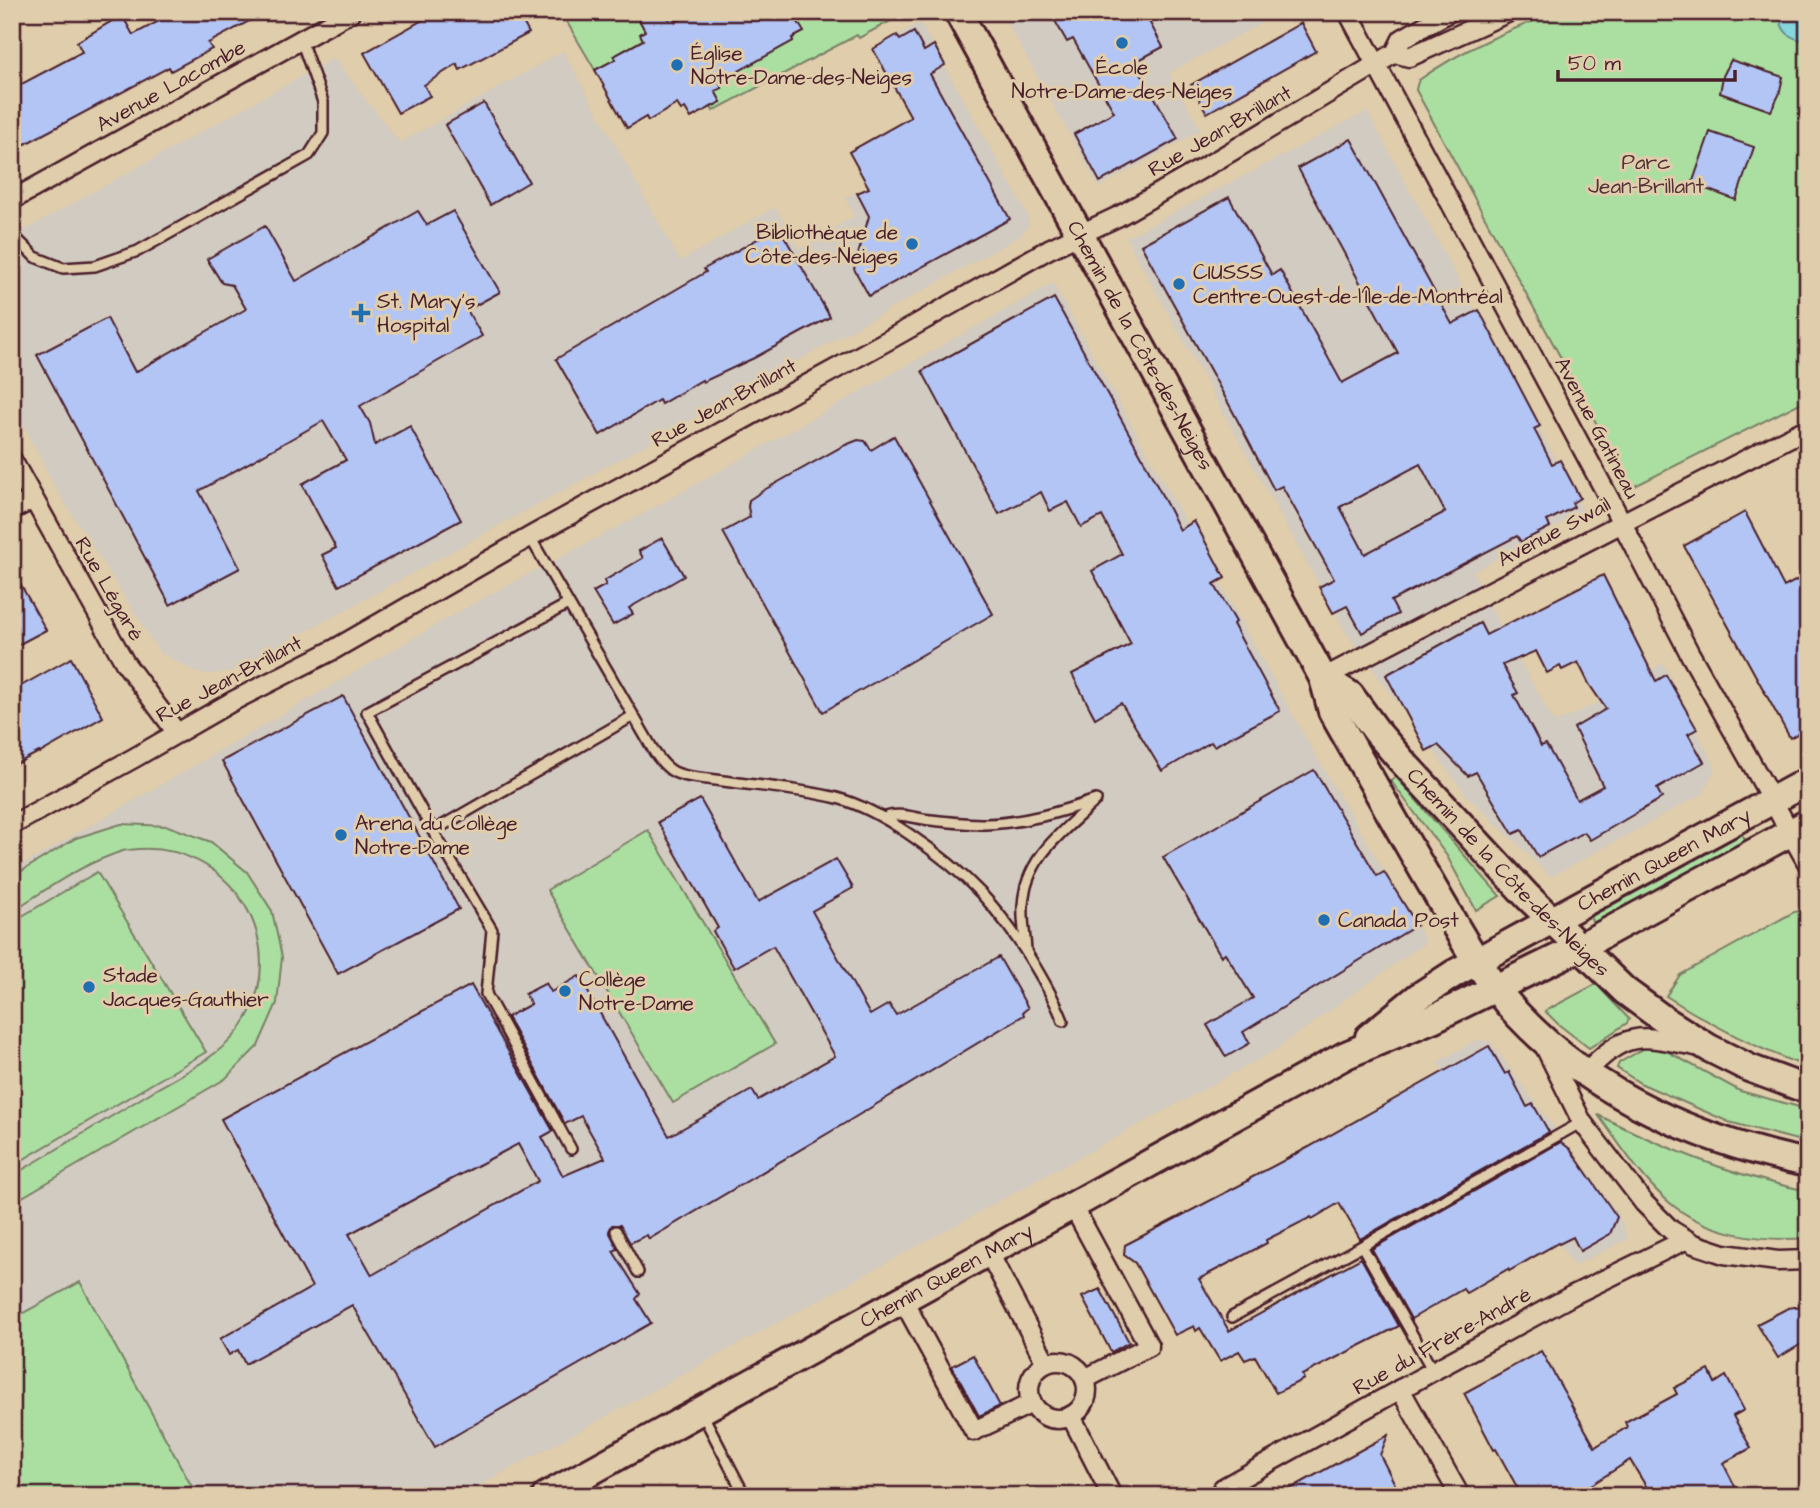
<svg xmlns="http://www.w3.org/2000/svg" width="1820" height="1508" font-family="'Architects Daughter',sans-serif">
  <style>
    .built { fill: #d2cbc1 }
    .green { fill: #abdfa1; stroke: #7a7f66; stroke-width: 2 }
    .water { fill: #85d6dd; stroke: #6d8d96; stroke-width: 2 }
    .building { fill: #b3c5f5; stroke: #4a1f2b; stroke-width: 2; fill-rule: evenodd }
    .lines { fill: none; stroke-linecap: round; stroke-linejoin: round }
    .lane-casing { stroke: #4a1f2b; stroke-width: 14 }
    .street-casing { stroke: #4a1f2b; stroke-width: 23 }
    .secondary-casing { stroke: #4a1f2b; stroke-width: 32 }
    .lane { stroke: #dfcdab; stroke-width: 9 }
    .street { stroke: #dfcdab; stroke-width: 18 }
    .secondary { stroke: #dfcdab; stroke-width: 26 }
    .poi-dot { fill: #1f6fb2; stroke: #dfcdab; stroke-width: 2.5 }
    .labels { text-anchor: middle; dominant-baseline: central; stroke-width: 6; stroke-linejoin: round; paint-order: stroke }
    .poi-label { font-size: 21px; fill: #4a1f2b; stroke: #dfcdab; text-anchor: start }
    .street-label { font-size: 21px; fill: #4a1f2b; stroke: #dfcdab }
    .park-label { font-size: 21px; fill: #543237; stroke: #dfcdab }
  </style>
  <rect width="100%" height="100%" fill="#dfcdab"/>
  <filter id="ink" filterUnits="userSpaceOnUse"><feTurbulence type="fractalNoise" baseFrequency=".0143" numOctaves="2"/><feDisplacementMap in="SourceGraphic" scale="14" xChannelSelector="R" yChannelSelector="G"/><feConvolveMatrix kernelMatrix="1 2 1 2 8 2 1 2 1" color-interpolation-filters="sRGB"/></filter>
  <g filter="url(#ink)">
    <g class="built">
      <polygon points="1001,12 1282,12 1169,73 1201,130 1099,187"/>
      <polygon points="920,22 1028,215 1029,225 1022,235 751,387 238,669 216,674 197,673 160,653 54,486 12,402 12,237 334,58 400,143 563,51 680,261 775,207 800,249 854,216 845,197 869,188 849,152 912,116 873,49"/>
      <polygon points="1367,111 1584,512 1473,572 1499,623 1555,723 1604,700 1663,663 1715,767 1704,793 1551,877 1466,795 1346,633 1126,238"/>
      <polygon points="1053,283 1308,742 1426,942 1272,1052 460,1496 12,1496 12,871 474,603 648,511"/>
      <polygon points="1476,1040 1490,1041 1620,1217 1628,1239 1574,1266 1437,1062"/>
    </g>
    <g class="green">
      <polygon points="561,12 647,12 643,40 614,56 616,59 595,70"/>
      <polygon points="797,12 907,12 859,38 857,35 713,111 711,107 721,102 715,91 722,88 719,82 793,41 792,38 803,32 795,18 799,16"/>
      <path d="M1557,12H1808V399L1635,486L1631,485L1628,482L1416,90L1417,85L1419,80C1461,50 1509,30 1557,12Z"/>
      <polygon points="1396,777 1500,896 1476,910 1447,856 1391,781"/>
      <path d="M121,824L168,826L211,842L247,872L272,911L282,957L277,1003L258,1046L225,1079L12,1203V1176C59,1148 106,1120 153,1091C179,1076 221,1055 239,1030C298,947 230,836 129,850C122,850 115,854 109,856C74,869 43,892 12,911V877L76,838Z"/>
      <polygon points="648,830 775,1044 673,1103 547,890"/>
      <polygon points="1742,834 1746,841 1594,925 1590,917"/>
      <polygon points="97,872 206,1052 12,1166 12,922"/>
      <path d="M1804,910L1808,917V1067C1757,1049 1711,1025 1666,996L1680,975L1687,971L1794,912Z"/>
      <polygon points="1596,984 1629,1019 1627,1023 1589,1048 1558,1024 1545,1011"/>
      <polygon points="1648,1046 1659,1047 1740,1091 1803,1108 1808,1112 1808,1143 1729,1122 1640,1083 1617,1068 1619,1063"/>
      <path d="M1598,1115C1665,1149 1734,1176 1808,1191V1238C1761,1242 1707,1234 1670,1203C1641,1179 1620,1144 1598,1115Z"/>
      <polygon points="80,1282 197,1496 12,1496 12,1319"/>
    </g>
    <path class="water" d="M1780,12H1808V40C1790,41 1779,30 1780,12Z"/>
    <g class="building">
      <polygon points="188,12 266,12 208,43 212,49 171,71 169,67 12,151 12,89 82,52 77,42 122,15 133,35 174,13 177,18"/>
      <polygon points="437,12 517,12 529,33 460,70 457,64 424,85 430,96 398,113 364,53"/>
      <polygon points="635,12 665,12 669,19 673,17 676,22 694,12 792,12 804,32 792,38 793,41 719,82 722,88 715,91 721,102 711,107 691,118 685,108 681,110 677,104 648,121 646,117 627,128 595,70 616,59 614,56 643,40 640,34 645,31"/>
      <polygon points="1050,12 1144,12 1163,47 1135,62 1178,139 1100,182 1074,134 1114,112 1073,39 1067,42"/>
      <polygon points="1301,23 1316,51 1207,113 1191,85"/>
      <polygon points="914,32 924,51 934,45 945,65 930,74 1010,219 869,296 854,269 869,216 857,193 869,188 849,152 911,117 873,49 897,35 900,40"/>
      <polygon points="1731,60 1783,77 1779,95 1771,111 1720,93 1723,76"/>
      <polygon points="484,103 529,182 490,205 445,125"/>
      <polygon points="1710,132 1754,147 1736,200 1692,184"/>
      <path d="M1351,139L1452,324L1479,310L1540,426L1534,429L1552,464L1560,460L1580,498L1572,503L1574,507L1547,521L1550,527L1521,542L1517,536L1391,601L1398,614L1362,633L1347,606L1333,613L1319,587L1334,579L1282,486L1274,490L1231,408L1141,245L1229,197L1272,275L1280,270L1342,383L1398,353L1298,168ZM1420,464L1445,512L1365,554L1340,507Z"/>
      <polygon points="418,211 427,225 453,211 500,292 467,310 482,336 360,406 370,423 375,445 410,426 461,520 339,586 322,555 336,548 302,484 346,460 323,421 199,491 240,568 170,605 37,355 107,318 135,372 246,309 232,285 222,283 207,259 265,226 296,281"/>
      <polygon points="779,227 830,317 754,358 703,382 702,380 661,404 659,400 600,435 556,359 706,272 704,269"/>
      <polygon points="1054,298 1141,455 1180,530 1194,521 1225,578 1214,584 1236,622 1233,624 1280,711 1214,746 1211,742 1162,771 1121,703 1095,718 1072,674 1131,644 1092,571 1122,554 1102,516 1081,527 1068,502 1050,511 1041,492 999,514 922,371"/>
      <polygon points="894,436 993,614 823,712 723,532 750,517 748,507 749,500 764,490 843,446 858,440 865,441 871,450"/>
      <polygon points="1745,512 1784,587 1808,574 1808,728 1790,738 1684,546"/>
      <polygon points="662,538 684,576 629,608 633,614 613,625 593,592 606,585 604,581 643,558 639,551"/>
      <polygon points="12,569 46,630 12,648"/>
      <path d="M1603,575L1656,681L1666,675L1697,729L1688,734L1704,762L1657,789L1662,798L1590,840L1584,832L1538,857L1522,830L1513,834L1476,772L1468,776L1438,745L1426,751L1386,675L1480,623L1486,635ZM1536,651L1547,673L1560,666L1562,670L1578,662L1589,684L1606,709L1574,728L1603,786L1577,800L1546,744L1541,746L1514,695L1518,693L1502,665Z"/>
      <polygon points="71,658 103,717 40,753 39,752 12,766 12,691"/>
      <polygon points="343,696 459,909 338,974 222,761"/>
      <polygon points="1314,770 1377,876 1384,872 1417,925 1243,1032 1250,1043 1226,1057 1207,1025 1253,998 1225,953 1221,956 1163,857"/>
      <path d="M700,799L758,902L836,859L853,888L812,911L870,1015L889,1004L896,1015L999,957L1028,1008L1023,1012L1024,1015L842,1125L649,1239L647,1235L630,1243L620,1225H612L609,1231L618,1249L613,1251L640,1294L636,1299L651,1323L435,1447L352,1305L245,1364L238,1350L229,1355L220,1339L312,1287L221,1119L471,985L553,1131L542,1137L563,1176L605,1158L581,1116L565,1124L507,1017L531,1004L525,994L546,983L551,992L579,976L669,1136L752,1090L758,1100L835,1056L773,946L734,968L713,931L718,928L658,822ZM518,1144L538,1181L372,1275L349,1234Z"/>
      <polygon points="1489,1046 1505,1074 1509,1072 1527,1107 1533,1104 1549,1132 1360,1239 1339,1203 1312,1219 1311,1217 1266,1240 1267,1243 1199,1279 1229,1331 1361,1258 1399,1326 1302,1375 1304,1379 1276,1393 1255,1356 1245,1360 1239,1351 1220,1361 1200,1328 1196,1331 1194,1326 1175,1335 1135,1263 1124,1255 1125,1245 1248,1181 1247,1180 1309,1147"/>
      <polygon points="1561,1142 1570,1149 1617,1217 1610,1234 1580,1251 1573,1237 1559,1244 1558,1243 1509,1271 1508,1269 1466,1293 1463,1289 1411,1319 1372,1249"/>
      <polygon points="1100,1289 1129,1342 1111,1352 1082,1297"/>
      <polygon points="1808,1305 1808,1340 1778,1358 1757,1324 1788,1308"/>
      <polygon points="1541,1351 1595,1447 1627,1427 1625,1422 1677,1394 1674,1388 1709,1370 1715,1383 1726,1376 1744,1410 1733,1416 1751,1448 1723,1463 1740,1496 1652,1496 1630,1460 1574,1496 1522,1496 1496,1449 1494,1450 1464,1393"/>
      <polygon points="973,1355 1000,1406 979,1416 952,1366"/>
      <polygon points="1388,1435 1380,1455 1401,1496 1277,1496"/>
    </g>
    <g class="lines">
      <g class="lane-casing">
        <g id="lane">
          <polyline points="12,234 35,257 63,268 95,266 138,251 309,155 323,133 323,102 301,40"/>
          <path d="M530,537L655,753C660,760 666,768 674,772C686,778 702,778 716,780C756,786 797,788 837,798C863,805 887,819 909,834C967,873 1000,908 1036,968C1046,985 1056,1002 1063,1021"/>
          <polyline points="568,604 367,712 433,831 633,716"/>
          <path d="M884,818C897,811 917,819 931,820C949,822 967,824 985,824C1024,823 1060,812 1096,800"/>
          <polyline points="433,831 492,930 486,994 571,1149"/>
          <path d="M1026,950C1025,935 1022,920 1023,906C1025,859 1061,833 1092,804"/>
          <polyline points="616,1231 638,1272"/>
          <polyline points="1362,1246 1433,1371"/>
          <polyline points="1232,1317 1362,1246 1582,1122"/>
          <polyline points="702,1413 745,1496"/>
        </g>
      </g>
      <g class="street-casing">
        <g id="street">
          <polyline points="1348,12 1611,502 1690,654 1808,864"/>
          <polyline points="1395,53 1409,57 1509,12"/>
          <polyline points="12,200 351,12"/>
          <polyline points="12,460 125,663 177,733"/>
          <polyline points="12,510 33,499"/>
          <polyline points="1323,678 1622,523 1808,428"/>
          <polyline points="12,825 134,758 233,701 333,650 533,535 892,338 1049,249 1119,216 1222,157 1395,53 1402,39 1449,12"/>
          <polyline points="1544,1045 1582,1122 1644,1203 1671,1230 1694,1244 1724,1254 1778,1261 1808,1260"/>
          <path d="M1586,1072C1627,1030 1640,1035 1695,1046"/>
          <polyline points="1073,1206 1149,1346 1085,1379"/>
          <polyline points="989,1253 1046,1363"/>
          <polyline points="903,1300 974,1431 1032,1403"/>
          <circle cx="1058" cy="1390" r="29"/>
          <polyline points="1400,1389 1460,1496"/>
          <polyline points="1071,1416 1112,1496"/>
          <polyline points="1223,1488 1433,1371 1573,1295 1685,1240"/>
        </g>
      </g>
      <g class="secondary-casing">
        <g id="secondary">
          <path id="s1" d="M958,12L1323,678L1332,711C1366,771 1400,831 1435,891C1460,934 1484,979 1518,1015C1593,1095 1702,1142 1808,1163"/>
          <path id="s2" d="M1323,678L1350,695L1377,732L1401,760L1527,896L1625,991L1663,1019L1709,1048L1749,1068L1808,1090"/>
          <path id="s3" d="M1369,1037L1418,997L1455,973L1808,781"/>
          <path id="s4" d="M546,1496L1346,1055L1432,1019L1578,948L1808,823"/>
        </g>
      </g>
      <use href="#lane" class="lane"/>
      <use href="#street" class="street"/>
      <use href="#secondary" class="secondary"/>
    </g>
  </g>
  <g class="poi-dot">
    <circle cx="1122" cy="43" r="7"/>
    <circle cx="677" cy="65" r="7"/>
    <circle cx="912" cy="244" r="7"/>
    <circle cx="1179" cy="284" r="7"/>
    <path d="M357.5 302.5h7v7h7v7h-7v7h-7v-7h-7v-7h7z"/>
    <circle cx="341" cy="835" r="7"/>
    <circle cx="1324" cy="920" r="7"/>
    <circle cx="89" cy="987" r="7"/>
    <circle cx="565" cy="991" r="7"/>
  </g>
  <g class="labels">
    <g class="poi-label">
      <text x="691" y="53">Église<tspan x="691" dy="24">Notre-Dame-des-Neiges</tspan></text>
      <text x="1122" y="67" text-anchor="middle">École<tspan x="1122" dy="24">Notre-Dame-des-Neiges</tspan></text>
      <text x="898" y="232" text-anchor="end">Bibliothèque de<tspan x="898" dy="24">Côte-des-Neiges</tspan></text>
      <text x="1193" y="272">CIUSSS<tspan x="1193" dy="24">Centre-Ouest-de-l'Île-de-Montréal</tspan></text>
      <text x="377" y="301">St. Mary's<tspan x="377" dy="24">Hospital</tspan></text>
      <text x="355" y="823">Arena du Collège<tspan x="355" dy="24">Notre-Dame</tspan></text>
      <text x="1338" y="920">Canada Post</text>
      <text x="103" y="975">Stade<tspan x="103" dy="24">Jacques-Gauthier</tspan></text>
      <text x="579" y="979">Collège<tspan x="579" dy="24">Notre-Dame</tspan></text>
    </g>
    <g class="street-label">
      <text transform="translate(171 86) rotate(-29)">Avenue Lacombe</text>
      <text transform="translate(1220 131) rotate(-30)">Rue Jean-Brillant</text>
      <text stroke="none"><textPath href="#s1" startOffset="380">Chemin de la Côte-des-Neiges</textPath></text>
      <text transform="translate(724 403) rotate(-29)">Rue Jean-Brillant</text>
      <text transform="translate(1597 428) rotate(62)">Avenue Gatineau</text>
      <text transform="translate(1554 532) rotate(-28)">Avenue Swail</text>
      <text transform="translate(109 589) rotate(60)">Rue Légaré</text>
      <text transform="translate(229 679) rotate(-28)">Rue Jean-Brillant</text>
      <text stroke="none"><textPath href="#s3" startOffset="345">Chemin Queen Mary</textPath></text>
      <text stroke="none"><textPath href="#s2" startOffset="270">Chemin de la Côte-des-Neiges</textPath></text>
      <text stroke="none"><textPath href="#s4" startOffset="457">Chemin Queen Mary</textPath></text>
      <text transform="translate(1442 1341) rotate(-29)">Rue du Frère-André</text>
    </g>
    <g class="park-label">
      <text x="1646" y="162">Parc<tspan x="1646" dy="24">Jean-Brillant</tspan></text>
    </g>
  </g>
  <rect width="1820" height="1508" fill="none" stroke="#dfcdab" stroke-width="42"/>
  <rect x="21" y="21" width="1778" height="1466" fill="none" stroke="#4a1f2b" stroke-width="2.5" filter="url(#ink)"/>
  <path d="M1558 70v10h177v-10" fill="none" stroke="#4a1f2b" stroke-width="3.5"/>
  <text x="1568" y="70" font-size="21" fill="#4a1f2b" stroke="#dfcdab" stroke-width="5" paint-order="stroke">50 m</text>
</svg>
